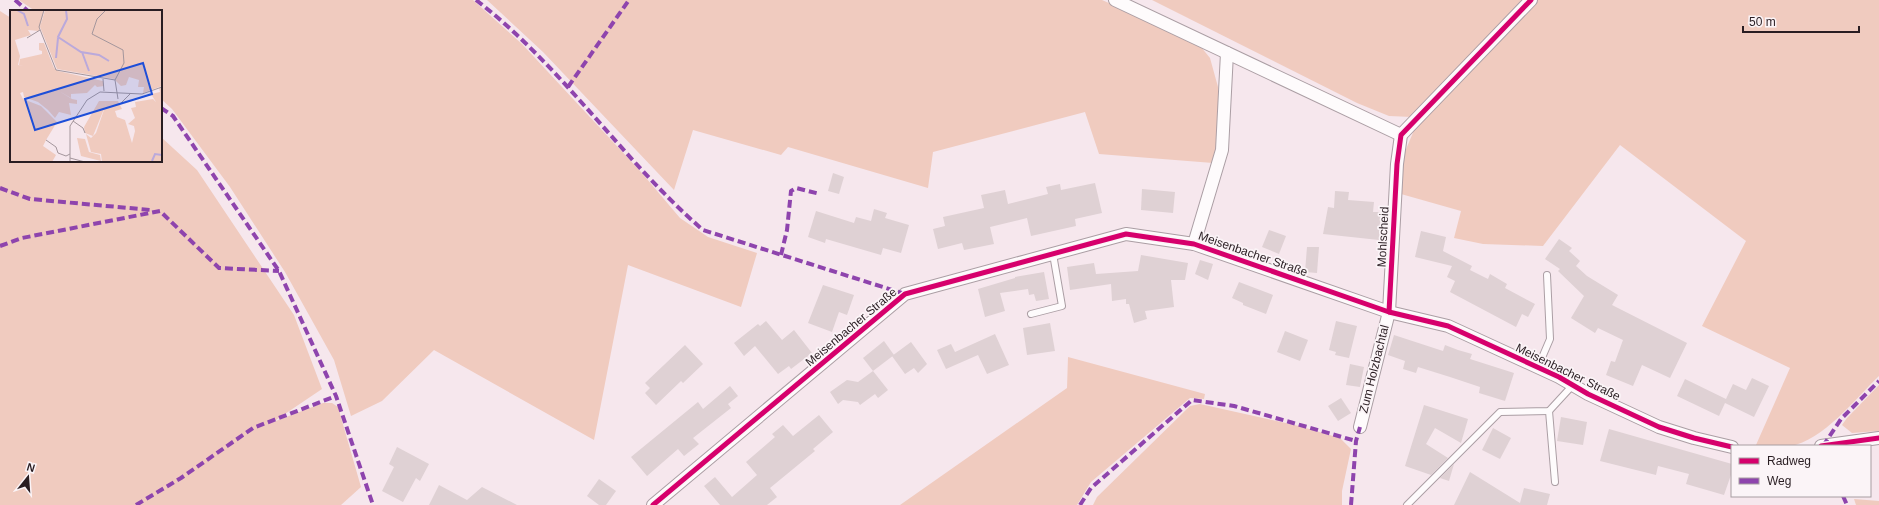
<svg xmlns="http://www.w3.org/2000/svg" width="1879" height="505" font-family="Helvetica,sans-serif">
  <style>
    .green { fill: #f0cbbf }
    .building { fill: #dfd1d4 }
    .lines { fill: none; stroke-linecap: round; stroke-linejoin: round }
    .lane-casing { stroke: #ab9ea4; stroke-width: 8 }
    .street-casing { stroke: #ab9ea4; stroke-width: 14 }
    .lane { stroke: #fefbfc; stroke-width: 6 }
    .street { stroke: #fefbfc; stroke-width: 12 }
    .quiet { stroke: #8e44ad; stroke-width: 4; stroke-dasharray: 8 4; stroke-linecap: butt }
    .cycleway-casing { stroke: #fbf4f7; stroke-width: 8 }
    .cycleway { stroke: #d6006c; stroke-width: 5 }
    .labels { text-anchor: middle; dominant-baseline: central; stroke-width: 3.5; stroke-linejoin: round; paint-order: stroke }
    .street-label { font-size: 12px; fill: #291d22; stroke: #fbf4f7 }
    .inset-river { fill: none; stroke: #baa9db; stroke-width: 2 }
    .inset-road { fill: none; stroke: #a4969c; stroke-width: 1 }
    .view { fill: #1d4ed8; fill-opacity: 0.15; stroke: #1d4ed8; stroke-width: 2 }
    .inset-edge { fill: none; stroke: #291d22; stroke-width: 2 }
  </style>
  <rect width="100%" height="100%" fill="#f6e7ed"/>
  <g class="green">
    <polygon points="19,0 473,0 522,44 641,172 680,218 708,237 757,253 741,307 628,265 594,440 434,350 382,401 351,416 334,360 285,272 230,187 172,109 161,99 161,11 35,11"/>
    <polygon points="487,0 1102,0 1197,42 1210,58 1218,87 1218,143 1213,163 1099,154 1085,112 933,152 928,188 788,147 781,155 693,130 674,190 543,52"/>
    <polygon points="1152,0 1523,0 1412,117 1389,116 1357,103"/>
    <path d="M1537,0H1879V376C1856,398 1823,441 1790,446C1780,448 1767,446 1756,445L1790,368L1702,326L1746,241L1620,145L1543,246L1483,244L1454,238L1461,211L1401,194V161L1415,128L1436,103Z"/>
    <polygon points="0,11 11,18 11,161 161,161 161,137 197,170 294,315 322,389 273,422 323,403 332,403 338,407 361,487 341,505 0,505"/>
    <polygon points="1068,357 1205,394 1204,399 1190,398 1091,482 1077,505 900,505 1067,388"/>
    <polygon points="1879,385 1879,431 1852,433 1842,425 1847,418"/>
    <polygon points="1200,404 1299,426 1340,438 1351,449 1342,491 1342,505 1093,505 1097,497 1190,406"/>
    <polygon points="1854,499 1879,501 1879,505 1856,505"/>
  </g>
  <g class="building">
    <polygon points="833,173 844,177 839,194 828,191"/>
    <polygon points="1095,183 1102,213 1075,219 1076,226 1031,236 1027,218 990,227 994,244 964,250 962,243 938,249 933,229 945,226 943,217 984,208 981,195 1005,190 1008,204 1048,194 1046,187 1060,184 1061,190"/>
    <polygon points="1142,189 1175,192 1173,213 1141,210"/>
    <polygon points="1335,191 1349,192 1348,200 1374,202 1373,212 1381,212 1379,240 1323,234 1328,207 1334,208"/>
    <polygon points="874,209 887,213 885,218 909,225 901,253 883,248 881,255 826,239 825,243 808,237 816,211 854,223 856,217 871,221"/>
    <polygon points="1269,230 1286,236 1279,254 1262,247"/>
    <polygon points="1421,231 1446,237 1443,251 1472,266 1470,270 1488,279 1490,274 1507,284 1505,288 1535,304 1528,317 1522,314 1516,327 1450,292 1455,281 1447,277 1452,266 1415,257"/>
    <polygon points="1559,239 1572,248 1569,251 1580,261 1576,266 1587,276 1618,295 1612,305 1687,343 1670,378 1642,365 1633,386 1606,375 1611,361 1615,362 1623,340 1598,328 1595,333 1571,318 1584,296 1558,271 1560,269 1545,259"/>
    <polygon points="1307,247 1319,247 1317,273 1305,272"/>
    <polygon points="1141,255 1188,263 1185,280 1171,280 1174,307 1145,311 1147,319 1134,323 1129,304 1126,304 1126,299 1112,301 1111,284 1070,290 1067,267 1094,263 1096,274 1138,271"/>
    <polygon points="1200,260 1213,264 1208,280 1195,274"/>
    <polygon points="1044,272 1049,299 1036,301 1034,294 1029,295 1028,289 1000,293 1005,311 985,317 978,289 1015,278 1015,277"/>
    <polygon points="1239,282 1273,295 1266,314 1243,305 1243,303 1232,298"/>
    <polygon points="823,285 854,295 847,315 839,312 832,332 808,323"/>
    <polygon points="766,321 782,340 794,330 812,353 791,369 789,366 778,374 755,346 744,356 734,343 758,324 760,326"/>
    <polygon points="1336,321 1357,326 1349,358 1335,355 1336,352 1329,350"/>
    <polygon points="1050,323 1055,351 1027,355 1023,328"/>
    <polygon points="1285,331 1308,340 1300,361 1277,352"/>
    <polygon points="995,334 1009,365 987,374 978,355 946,369 937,350 951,344 955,352"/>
    <polygon points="1394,335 1443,351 1445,345 1458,350 1472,354 1470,359 1514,373 1505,401 1479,393 1480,387 1450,377 1418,367 1416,373 1403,369 1405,361 1388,355"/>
    <polygon points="884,341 894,355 873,371 863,358"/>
    <polygon points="911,342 927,364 918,373 914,368 905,374 892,356"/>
    <polygon points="685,345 703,364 683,383 681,381 656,405 645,393 650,388 645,383"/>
    <polygon points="1350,364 1364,367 1360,387 1346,385"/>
    <polygon points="873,371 888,390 878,398 875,394 860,405 858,402 843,400 838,404 830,392 847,380 858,382"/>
    <polygon points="1752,378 1769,386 1754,417 1725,403 1719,416 1677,396 1685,379 1726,399 1733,384 1746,390"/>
    <polygon points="730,386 738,396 728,404 731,408 693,438 699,444 684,456 678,449 647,476 631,457 698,402 703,409"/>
    <polygon points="1341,398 1351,413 1338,421 1328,406"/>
    <polygon points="1424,405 1468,419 1461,443 1435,428 1426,444 1448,458 1431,475 1405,466"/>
    <polygon points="819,415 833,432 813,449 815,451 770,488 777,497 767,505 720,505 704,486 715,477 732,497 757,475 746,462 775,437 772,434 783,425 793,436"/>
    <polygon points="1561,417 1587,422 1583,445 1557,441"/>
    <polygon points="1493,428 1511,438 1500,459 1482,450"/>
    <polygon points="1609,429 1732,464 1732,472 1724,495 1686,484 1689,474 1658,466 1656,475 1600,461"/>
    <polygon points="397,447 429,464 420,481 416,478 403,502 382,491 394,467 389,464"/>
    <polygon points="1454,464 1449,481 1440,478"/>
    <polygon points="1470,472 1520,503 1524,488 1550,494 1547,505 1454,505"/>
    <polygon points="599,479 616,491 606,505 599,505 587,496"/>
    <polygon points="439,485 467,500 482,487 517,505 429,505"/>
  </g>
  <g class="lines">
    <g class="lane-casing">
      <g id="lane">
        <polyline points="1031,314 1062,306 1053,254"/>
        <polyline points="1538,367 1550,339 1547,275"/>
        <polyline points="1549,411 1555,482"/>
        <polyline points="1407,505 1500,412 1549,411 1572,386"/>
      </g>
    </g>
    <g class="street-casing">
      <g id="street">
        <polyline points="1115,0 1401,135"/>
        <polyline points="1194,244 1222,150 1227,53"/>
        <polyline points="1360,427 1389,312 1397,164 1401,135 1531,0"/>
        <polyline points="1821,446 1879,438"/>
        <polyline points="653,505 905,294 1126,234 1194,244 1389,312 1448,326 1559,377 1588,394 1659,427 1694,438 1732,447"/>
      </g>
    </g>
    <use href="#lane" class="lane"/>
    <use href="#street" class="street"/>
    <g class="quiet">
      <polyline points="15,0 28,11"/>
      <path d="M476,0C562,66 622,160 703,230L905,294"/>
      <polyline points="568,87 629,0"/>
      <polyline points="161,108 173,116 279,271 336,396 373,505"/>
      <polyline points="0,188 30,199 151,210"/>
      <polyline points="0,246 22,238 160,211 219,268 279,271"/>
      <polyline points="781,255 787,230 791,191 796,188 820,194"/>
      <polyline points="1823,446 1841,419 1879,381"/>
      <polyline points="1843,496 1847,505"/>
      <polyline points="136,505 181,478 253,428 336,396"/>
      <polyline points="1080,505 1091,488 1192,400 1234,406 1356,441"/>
      <polyline points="1351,505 1356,441 1360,427"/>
    </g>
    <g class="cycleway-casing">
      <g id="cycleway">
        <polyline points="1389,312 1397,164 1401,135 1531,0"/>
        <polyline points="1821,446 1879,438"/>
        <polyline points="653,505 905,294 1126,234 1194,244 1389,312 1448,326 1559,377 1588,394 1659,427 1694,438 1732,447"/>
      </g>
    </g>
    <use href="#cycleway" class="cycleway"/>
  </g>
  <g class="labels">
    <g class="street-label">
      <text transform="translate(1383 237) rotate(-87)">Mohlscheid</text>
      <text transform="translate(1253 254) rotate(19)">Meisenbacher Straße</text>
      <text transform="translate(851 327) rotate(-40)">Meisenbacher Straße</text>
      <text transform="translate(1374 369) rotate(-76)">Zum Holzbachtal</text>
      <text transform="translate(1568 372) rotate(26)">Meisenbacher Straße</text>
    </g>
  </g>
  <g transform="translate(10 10)">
    <rect width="152" height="152" fill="#f6e7ed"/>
    <path d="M0,0H34L29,21L18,20L21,25L5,30L10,46L8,55L13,56L9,55L10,49L32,44V41L29,40V33H34L44,58L48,61L93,71L94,76L87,77L85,75L77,83L61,84V88L49,81L62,89L67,90V94L59,93L61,105L49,102L45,108L38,100L28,92L14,87L13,82L10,83L13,89L31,96L47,112L36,130L32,128L36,130L33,136L46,145L42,152H0ZM35,0H152V76L133,83L134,77H128L129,70L119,67L116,75L111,76L104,69L47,59L30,17ZM152,77V152H92L91,144L81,142L76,124L81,128L86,123L96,94L83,126L75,123L74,117L89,91H108L112,99L105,101L107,107L115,110L122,133L125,121L124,116L118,114L125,108L121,98L126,97L125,92L143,89L146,92L141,84L150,82L149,78ZM67,128L75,129L79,142L90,145L91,151L71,146Z" fill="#f0cbbf"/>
    <path class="inset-river" d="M7,0L14,4L18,16M56,0L57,9L48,27L71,42L89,45L99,51M72,42L79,61M46,48L48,28M142,151L145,144L152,145"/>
    <path class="inset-road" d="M34,0L29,17L46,60L105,70M96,0L87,9L82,24L113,40L114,53L105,70L108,89M17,28L30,20M93,69L94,81M109,95L121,83M63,111L73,118L75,123M36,130L46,137L48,143L56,146L60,144M60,148L75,152M60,152V116L77,90L90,82L132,84L152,77"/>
    <path class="view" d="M133,53L142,84L25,120L15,89Z"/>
    <rect width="152" height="152" class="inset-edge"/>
  </g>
  <rect x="1731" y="445" width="140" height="52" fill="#fbf4f7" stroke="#a79ea2"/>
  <rect x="1739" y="458" width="20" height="6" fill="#d6006c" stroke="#a79ea2"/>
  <text x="1767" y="465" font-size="12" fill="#291d22">Radweg</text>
  <rect x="1739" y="478" width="20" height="6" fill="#8e44ad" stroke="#a79ea2"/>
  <text x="1767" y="485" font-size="12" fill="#291d22">Weg</text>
  <g transform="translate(28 477) rotate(17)" stroke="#fbf4f7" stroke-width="3" paint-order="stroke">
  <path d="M0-3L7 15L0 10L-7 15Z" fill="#291d22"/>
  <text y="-6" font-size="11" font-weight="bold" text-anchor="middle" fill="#291d22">N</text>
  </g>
  <path d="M1743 26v6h116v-6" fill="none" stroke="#291d22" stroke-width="2"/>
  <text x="1749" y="26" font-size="12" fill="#291d22" stroke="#fbf4f7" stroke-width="3" paint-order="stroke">50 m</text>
</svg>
